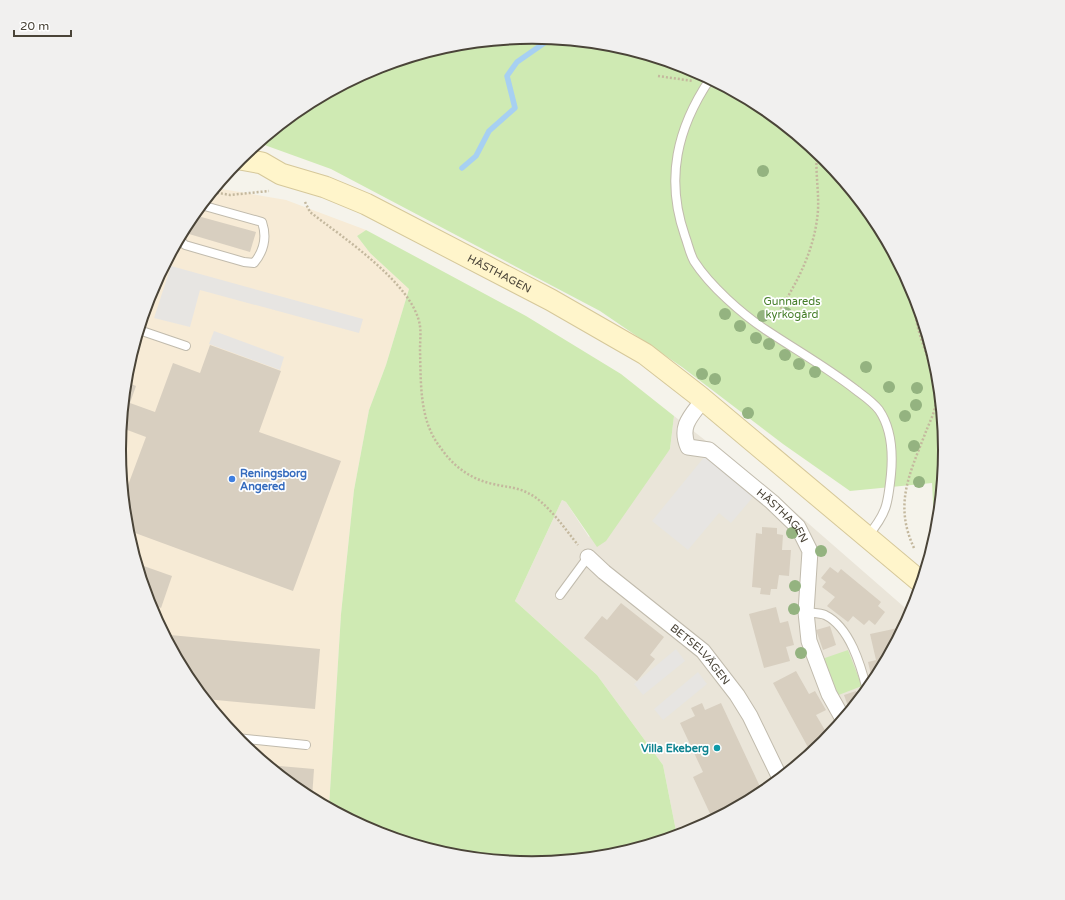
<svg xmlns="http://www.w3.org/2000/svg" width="1065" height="900" font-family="'Varela Round',sans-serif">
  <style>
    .residential { fill: #eae5d9 }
    .commercial { fill: #f7ebd6 }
    .green { fill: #cfeab3 }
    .parking { fill: #e7e5e2 }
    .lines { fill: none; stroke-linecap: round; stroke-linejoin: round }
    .stream { stroke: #a7d0f2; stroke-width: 5.5 }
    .building { fill: #d8cfc0 }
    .lane-casing { stroke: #c1bbad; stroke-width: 10 }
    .street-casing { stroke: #c1bbad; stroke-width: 17 }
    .secondary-casing { stroke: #d6c89a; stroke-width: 23 }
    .path { stroke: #c4b89e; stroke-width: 2.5; stroke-dasharray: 2 2; stroke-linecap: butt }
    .lane { stroke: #fff; stroke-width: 8 }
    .street { stroke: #fff; stroke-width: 15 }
    .secondary { stroke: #fff5cb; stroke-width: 21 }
    .tree { fill: #94b380 }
    .shop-dot { fill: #3f7fe0; stroke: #fff; stroke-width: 1.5 }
    .culture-dot { fill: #0f9aa8; stroke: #fff; stroke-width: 1.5 }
    .labels { text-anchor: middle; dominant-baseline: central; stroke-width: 3.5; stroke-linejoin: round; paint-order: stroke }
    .street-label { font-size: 11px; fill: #4a4438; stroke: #fff }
    .park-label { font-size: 11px; fill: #457e29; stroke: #fff }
    .shop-label { font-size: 11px; font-weight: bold; fill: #366cbe; stroke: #fff; text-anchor: start }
    .culture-label { font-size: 11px; font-weight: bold; fill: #0d838f; stroke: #fff; text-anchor: end }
    .rim { fill: none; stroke: #4a4438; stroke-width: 2 }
  </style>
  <rect width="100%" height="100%" fill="#f5f3eb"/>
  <polygon class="residential" points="674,416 778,497 911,613 876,680 824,742 762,794 690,832 677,836 663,765 597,675 515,601 562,500 566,502 589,537 670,449"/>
  <polygon class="commercial" points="216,188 286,200 366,230 357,236 370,253 409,289 386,365 369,410 354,490 341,614 329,807 303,793 240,742 189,679 151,608 127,530 120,450 127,369 151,292 189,220"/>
  <g class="green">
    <polygon points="533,37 613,45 691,69 762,107 825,158 876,221 914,292 938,370 945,450 938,531 935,539 932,483 850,491 783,444 682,367 600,311 331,169 259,143 303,106 375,68 452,45"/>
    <polygon points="366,230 526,316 621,374 674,416 670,449 606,541 597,547 566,502 562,500 515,601 597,675 663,765 677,836 613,855 532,863 452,855 374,831 329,807 341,614 354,490 369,410 386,365 409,289 370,253 357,236"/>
    <polygon points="848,650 862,686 836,696 822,659"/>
  </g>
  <g class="parking">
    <polygon points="171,266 363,319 359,333 200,290 190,327 154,318"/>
    <polygon points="214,331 284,357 280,370 209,344"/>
    <polygon points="705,456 754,496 731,523 719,513 688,550 652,521"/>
    <polygon points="676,649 685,661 643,695 634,684"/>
    <polygon points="698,672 707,684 663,720 654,709"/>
  </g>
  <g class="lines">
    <polyline class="stream" points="462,168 476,156 489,131 515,108 507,76 517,62 550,39"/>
  </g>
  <g class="building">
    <polygon points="194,215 256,232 250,252 189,234"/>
    <polygon points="210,345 281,371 259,432 341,461 293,591 127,530 124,496 146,437 122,428 126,382 136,386 130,403 155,412 173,363 200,373"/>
    <polygon points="762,527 777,528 777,534 783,535 782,550 791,550 789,576 779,575 777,589 771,589 770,595 760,594 761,588 752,587 756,533 762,534"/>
    <polygon points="138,564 172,576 161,608 149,603"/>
    <polygon points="830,567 838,573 841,569 881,602 878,606 885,612 875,625 869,620 864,625 853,616 848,622 827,606 835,597 822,587 826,582 821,578"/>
    <polygon points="621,603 664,637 650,655 655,659 637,681 584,638 602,616 607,620"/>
    <polygon points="776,607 780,623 788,621 794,645 786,647 790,661 764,668 749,614"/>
    <polygon points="830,626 836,645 823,650 816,630"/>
    <polygon points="898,628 899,635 873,683 868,662 876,660 870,634"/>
    <polygon points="170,635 320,649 315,709 205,699 189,679 170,643"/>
    <polygon points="796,671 809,694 815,691 826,710 816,715 829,737 821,745 810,751 773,683"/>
    <polygon points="856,691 859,700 850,712 844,695"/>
    <polygon points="702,703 705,710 721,703 763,793 713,820 693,777 703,772 680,723 695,716 691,708"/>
    <polygon points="268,765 314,769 312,798 303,793"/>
  </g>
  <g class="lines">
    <g class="lane-casing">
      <g id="lane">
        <path d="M710,79C677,128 665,179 685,236C688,244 690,254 694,261C710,286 742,314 766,330C796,350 828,368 856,390C864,396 873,402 879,410C892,429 893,452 891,474C888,504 887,513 867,537"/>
        <path d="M179,239L185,245L244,262L254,263C264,251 267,237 262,222L201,205"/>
        <polyline points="139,330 186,346"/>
        <polyline points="560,595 588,557"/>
        <path d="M806,612C812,613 820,613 825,615C850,627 861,666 867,690"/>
        <polyline points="237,738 306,745"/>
      </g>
    </g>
    <g class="street-casing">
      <g id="street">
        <path id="s1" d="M703,400C691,416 679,426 688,447L709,450L772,502L798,527L810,551L806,612L809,641L829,694L843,719"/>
        <path id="s2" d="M588,557L604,572L703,651L737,695L750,716L780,778"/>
      </g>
    </g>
    <g class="secondary-casing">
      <g id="secondary">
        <path id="s3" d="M240,159L262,163L281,174L325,187L366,204L551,300L645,354L699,396L922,583"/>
      </g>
    </g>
    <g class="path">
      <polyline points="658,76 693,81"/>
      <polyline points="213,192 230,195 269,191"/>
      <path d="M305,202L310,212C342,237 414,284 420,326C421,334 420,342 420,350C421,382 419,420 440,447C453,466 470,479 493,484C505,487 517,487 528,493C547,502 565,529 578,545"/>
      <path d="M774,319C796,285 815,251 818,210C819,190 815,171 817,152"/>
      <path d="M914,548C894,505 909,475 925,434C929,423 936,411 936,399C936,371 921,346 916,319C915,311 915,303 915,295"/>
    </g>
    <use href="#lane" class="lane"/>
    <use href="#street" class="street"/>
    <use href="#secondary" class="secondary"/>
  </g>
  <g class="tree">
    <circle cx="763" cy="171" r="6"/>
    <circle cx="786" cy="313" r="6"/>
    <circle cx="725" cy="314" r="6"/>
    <circle cx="763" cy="316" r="6"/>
    <circle cx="740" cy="326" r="6"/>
    <circle cx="756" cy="338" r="6"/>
    <circle cx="769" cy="344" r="6"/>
    <circle cx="785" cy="355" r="6"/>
    <circle cx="799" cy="364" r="6"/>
    <circle cx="866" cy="367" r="6"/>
    <circle cx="815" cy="372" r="6"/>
    <circle cx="702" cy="374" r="6"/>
    <circle cx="715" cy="379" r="6"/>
    <circle cx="889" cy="387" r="6"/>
    <circle cx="917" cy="388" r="6"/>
    <circle cx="916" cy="405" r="6"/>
    <circle cx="748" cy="413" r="6"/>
    <circle cx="905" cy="416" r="6"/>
    <circle cx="914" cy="446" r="6"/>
    <circle cx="919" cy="482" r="6"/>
    <circle cx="792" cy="533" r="6"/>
    <circle cx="821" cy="551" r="6"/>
    <circle cx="795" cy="586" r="6"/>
    <circle cx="794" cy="609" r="6"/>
    <circle cx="801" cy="653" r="6"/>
  </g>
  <circle class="shop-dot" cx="232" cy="479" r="4"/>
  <circle class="culture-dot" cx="717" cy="748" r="4"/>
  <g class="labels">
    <g class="street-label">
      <text stroke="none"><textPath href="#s3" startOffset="285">HÄSTHAGEN</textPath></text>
      <text stroke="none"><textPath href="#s1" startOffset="173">HÄSTHAGEN</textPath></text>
      <text stroke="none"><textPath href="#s2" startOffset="149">BETSELVÄGEN</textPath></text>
    </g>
    <g class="park-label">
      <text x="792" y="301">Gunnareds<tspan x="792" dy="13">kyrkogård</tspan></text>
    </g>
    <g class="shop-label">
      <text x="240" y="473">Reningsborg<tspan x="240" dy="13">Angered</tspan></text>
    </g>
    <g class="culture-label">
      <text x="709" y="748">Villa Ekeberg</text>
    </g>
  </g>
  <path d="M0 0H1065V900H0ZM126 450a406 406 0 1 1 812 0a406 406 0 1 1-812 0Z" fill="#f1f0ef" fill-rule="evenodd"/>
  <path class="rim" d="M126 450a406 406 0 1 1 812 0a406 406 0 1 1-812 0Z"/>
  <path d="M14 30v6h57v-6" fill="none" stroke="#4a4438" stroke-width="2"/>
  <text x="20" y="30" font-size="12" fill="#4a4438" stroke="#ffffff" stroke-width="3" paint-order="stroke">20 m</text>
</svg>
